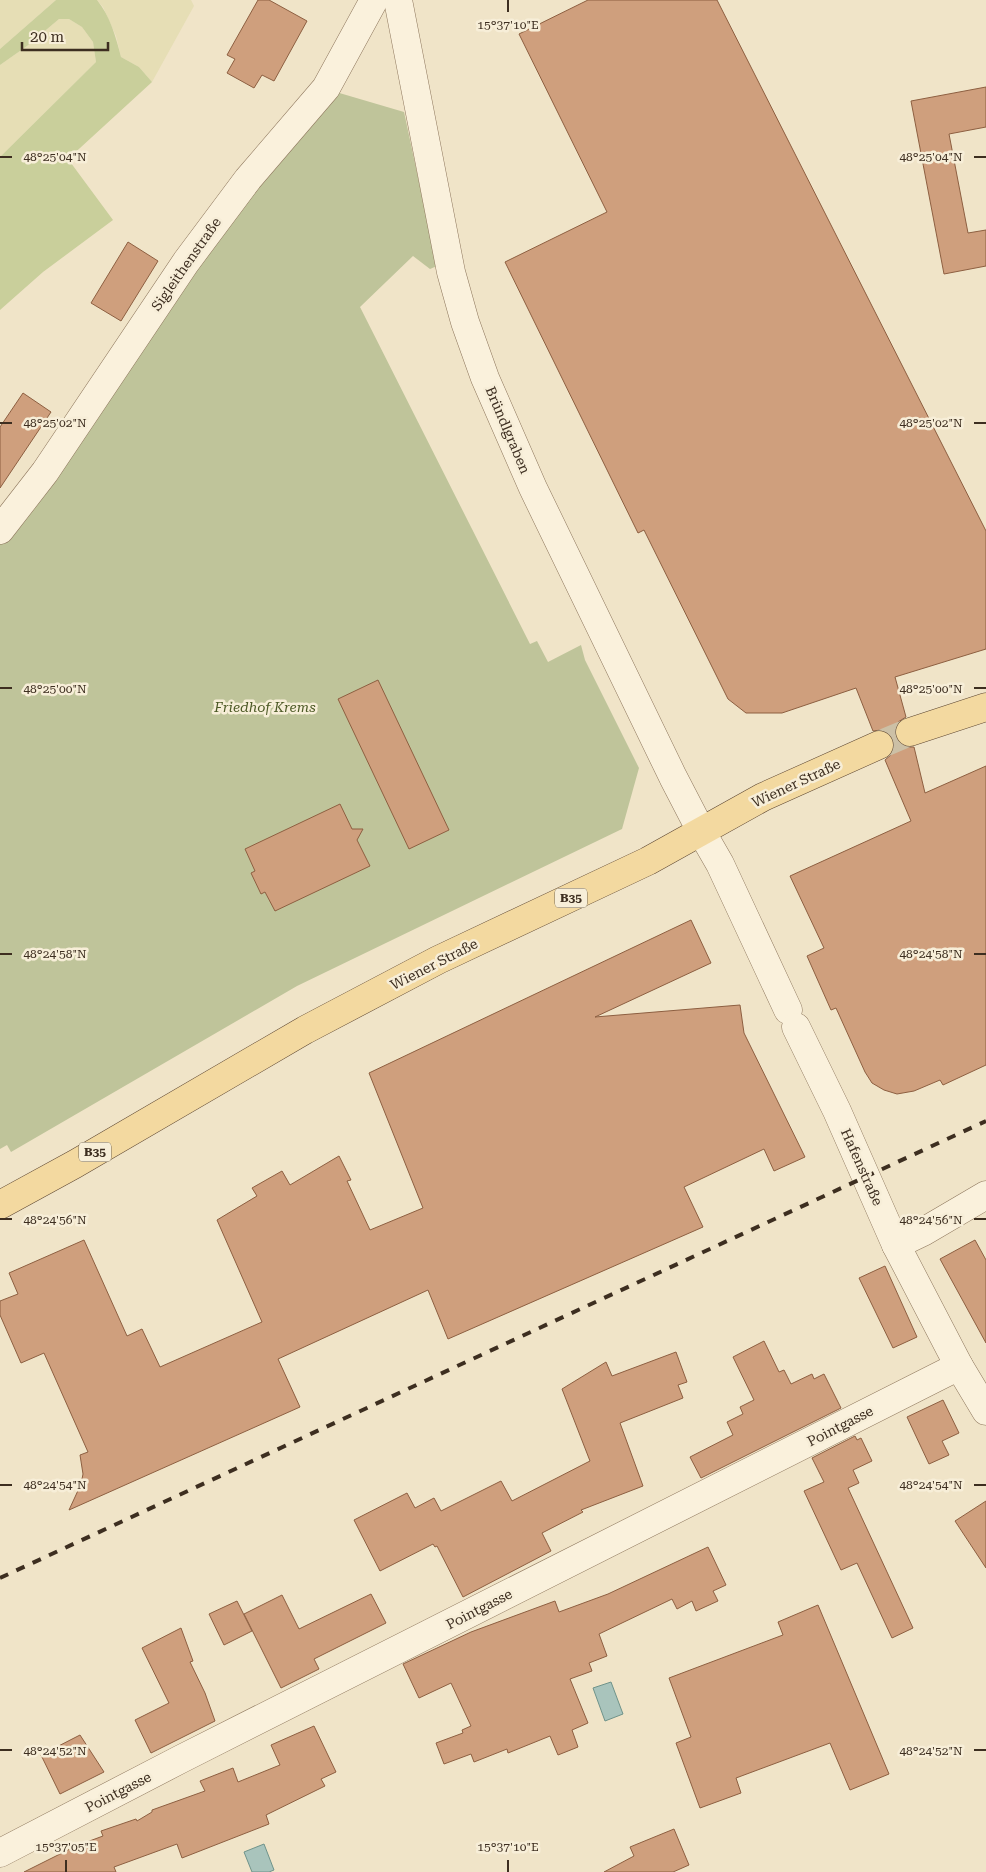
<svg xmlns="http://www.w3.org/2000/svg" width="986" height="1872" font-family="'Roboto Serif',serif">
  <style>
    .farmland { fill: #e6deb5 }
    .green { fill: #c9cf9b }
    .cemetery { fill: #bfc49a }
    .water { fill: #a9c4bc; stroke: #6f938a }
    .building { fill: #cf9f7d; stroke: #8d5f41 }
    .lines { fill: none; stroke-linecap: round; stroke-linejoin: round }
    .primary-tunnel { stroke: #ccc0a6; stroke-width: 28; stroke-dasharray: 28 14; stroke-linecap: butt }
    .minor-casing { stroke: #8d765c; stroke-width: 29 }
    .tertiary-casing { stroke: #8d765c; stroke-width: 29 }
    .primary-casing { stroke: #5b4430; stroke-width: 29 }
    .minor { stroke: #faf1dc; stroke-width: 28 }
    .tertiary { stroke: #faf1dc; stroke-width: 28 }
    .primary { stroke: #f3d9a0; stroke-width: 28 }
    .rail { stroke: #3d2e20; stroke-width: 4; stroke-dasharray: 9 9; stroke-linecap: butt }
    .ticks { fill: none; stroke: #3d2e20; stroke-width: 2 }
    .labels { text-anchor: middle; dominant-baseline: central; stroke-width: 5; stroke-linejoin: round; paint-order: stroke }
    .shield { fill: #f7eed8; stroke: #756857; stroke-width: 1 }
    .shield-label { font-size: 12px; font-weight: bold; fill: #3d2e20 }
    .street-label { font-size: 14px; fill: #3d2e20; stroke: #f7eed8 }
    .park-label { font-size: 14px; font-style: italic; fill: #4d5a26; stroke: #f7eed8 }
    .ticks-label { font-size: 12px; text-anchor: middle; fill: #3d2e20; stroke: #f7eed8; stroke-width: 5; stroke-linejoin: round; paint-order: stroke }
  </style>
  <rect width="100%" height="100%" fill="#f0e4c8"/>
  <g class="farmland">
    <polygon points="0,0 56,0 0,49"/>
    <polygon points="97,0 191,0 194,6 152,82 139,67 121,57 116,36 103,7"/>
    <polygon points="59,19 69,19 82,27 93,42 96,62 0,157 0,65 27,46"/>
  </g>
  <path class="green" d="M56,0H97C110,16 116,37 121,57L139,67L152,82L68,159L113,220L43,272L0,310V157L96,62L93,42L82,27L69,19H59L27,46L0,65V49Z"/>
  <polygon class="cemetery" points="336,92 404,112 437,266 430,269 413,256 360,307 530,644 537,641 548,662 581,645 585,660 639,768 622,829 297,986 11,1152 7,1145 0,1149 0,544 52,478 192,267"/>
  <g class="water">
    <polygon points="611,1682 623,1714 605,1721 593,1688"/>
    <polygon points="264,1844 274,1870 269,1872 252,1872 244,1852"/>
  </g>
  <g class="building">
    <polygon points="258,0 269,0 307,21 274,81 262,75 254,88 227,73 235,59 227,55"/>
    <polygon points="588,0 717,0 986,531 986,649 895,677 906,717 898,722 895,729 895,736 900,744 906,747 914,747 925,793 986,766 986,1065 943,1085 940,1080 914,1091 897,1094 884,1090 872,1083 865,1072 836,1008 831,1010 807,956 824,948 790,876 911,821 885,760 892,754 895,746 893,738 888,732 881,730 873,731 856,688 782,713 746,713 728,699 644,530 638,533 505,262 607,212 519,34"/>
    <polygon points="986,87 986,127 949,134 968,233 986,230 986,266 944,274 911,101"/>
    <polygon points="128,242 158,261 121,321 91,303"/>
    <polygon points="23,393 51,412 0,488 0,427"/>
    <polygon points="378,680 449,830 409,849 338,699"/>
    <polygon points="340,804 352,829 363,829 357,840 370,866 275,911 265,892 261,894 251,873 255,871 245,849"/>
    <polygon points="691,920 711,963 595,1017 740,1005 744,1033 805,1157 774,1171 764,1149 684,1187 703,1227 448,1339 428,1290 278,1359 300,1407 69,1510 81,1484 83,1474 80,1455 88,1452 44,1353 21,1363 0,1315 0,1301 18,1294 9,1273 84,1240 127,1336 142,1329 160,1367 262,1322 217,1220 257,1196 252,1188 282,1171 290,1185 339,1156 351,1180 347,1181 370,1230 423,1208 369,1073"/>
    <polygon points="975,1240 986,1260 986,1343 940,1259"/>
    <polygon points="885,1266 917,1337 893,1348 859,1278"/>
    <polygon points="764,1341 779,1372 784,1370 791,1384 812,1374 814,1379 824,1374 841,1408 701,1478 690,1457 733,1435 727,1422 743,1414 740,1407 754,1400 733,1357"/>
    <polygon points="676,1352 687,1382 678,1385 683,1398 620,1423 643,1486 581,1510 583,1512 542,1533 551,1551 463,1597 437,1546 435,1547 433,1544 380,1571 354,1520 407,1493 415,1508 434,1498 441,1511 501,1481 512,1501 590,1461 562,1389 606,1362 612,1376"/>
    <polygon points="943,1400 959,1433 942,1441 949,1455 929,1464 907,1417"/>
    <polygon points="855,1436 857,1440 861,1438 872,1461 853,1470 859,1483 848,1488 913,1628 892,1638 857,1563 841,1570 804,1491 824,1482 812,1458"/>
    <polygon points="986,1501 986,1568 955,1521"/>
    <polygon points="708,1547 726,1585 713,1591 718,1601 696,1611 692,1601 677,1609 672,1599 599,1634 607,1656 589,1663 592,1671 570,1679 588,1723 572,1730 578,1747 558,1755 550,1736 508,1753 507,1749 474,1762 471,1754 444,1764 436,1743 463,1733 462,1730 471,1726 451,1683 419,1698 403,1664 471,1632 555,1601 559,1612 608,1594"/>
    <polygon points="371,1594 386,1623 314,1659 319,1669 281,1688 244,1614 282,1595 299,1629"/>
    <polygon points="237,1601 252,1631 224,1645 209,1614"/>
    <polygon points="818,1605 889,1774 850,1790 830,1743 736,1778 741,1793 700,1808 676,1743 691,1737 669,1678 783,1635 778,1622"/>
    <polygon points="181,1628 193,1661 190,1662 205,1693 215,1721 151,1753 135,1720 169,1703 142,1648"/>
    <polygon points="314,1726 336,1772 321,1779 325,1786 266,1815 269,1824 182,1858 177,1844 114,1867 116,1872 24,1872 76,1846 103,1836 101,1831 136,1819 137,1821 152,1812 152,1810 205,1791 200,1781 233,1768 238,1782 280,1765 271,1745"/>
    <polygon points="80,1735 104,1772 60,1794 41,1755"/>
    <polygon points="674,1829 689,1865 673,1872 604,1872 634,1856 630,1847"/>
  </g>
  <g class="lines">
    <polyline class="primary-tunnel" points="879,745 910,732"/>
    <g class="minor-casing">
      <g id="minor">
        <polyline points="398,0 451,272 465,322 485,378 533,488 673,777 701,831"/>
        <polyline points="0,530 45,472 186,262 248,179 326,88 374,0"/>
        <polyline points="896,1245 923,1232 986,1195"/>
        <polyline points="0,1853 181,1759 959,1366"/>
      </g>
    </g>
    <g class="tertiary-casing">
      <g id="tertiary">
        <polyline points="701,831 720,864 788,1010"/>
        <polyline points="796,1027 837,1111 896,1245 959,1366 986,1411"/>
      </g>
    </g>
    <g class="primary-casing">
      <g id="primary">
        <polyline points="910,732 986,707"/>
        <polyline points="0,1205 75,1164 305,1030 438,960 648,861 763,797 879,745"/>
      </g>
    </g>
    <use href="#minor" class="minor"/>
    <use href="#tertiary" class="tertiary"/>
    <use href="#primary" class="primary"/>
    <polyline class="rail" points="0,1578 986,1121"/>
  </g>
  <path class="ticks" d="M508,0V12M0,157H12M974,157H986M0,423H12M974,423H986M0,688H12M974,688H986M0,954H12M974,954H986M0,1219H12M974,1219H986M0,1485H12M974,1485H986M0,1750H12M974,1750H986M66,1860V1872M508,1860V1872"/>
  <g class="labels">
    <g class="shield">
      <rect x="555" y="888.5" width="32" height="19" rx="4"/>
      <rect x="79" y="1142.5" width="32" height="19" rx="4"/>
    </g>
    <g class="shield-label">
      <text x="571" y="898">B35</text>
      <text x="95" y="1152">B35</text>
    </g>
    <g class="street-label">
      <text transform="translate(186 264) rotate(-55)">Sigleithenstraße</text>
      <text transform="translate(508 430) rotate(67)">Bründlgraben</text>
      <text transform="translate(796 783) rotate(-25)">Wiener Straße</text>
      <text transform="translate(434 964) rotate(-27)">Wiener Straße</text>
      <text transform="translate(862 1167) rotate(66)">Hafenstraße</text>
      <text transform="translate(840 1426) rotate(-27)">Pointgasse</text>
      <text transform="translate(479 1609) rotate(-27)">Pointgasse</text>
      <text transform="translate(118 1792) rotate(-27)">Pointgasse</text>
    </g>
    <g class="park-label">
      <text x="265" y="707">Friedhof Krems</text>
    </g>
  </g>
  <g class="ticks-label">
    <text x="508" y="29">15°37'10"E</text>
    <text x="55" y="161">48°25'04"N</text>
    <text x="931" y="161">48°25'04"N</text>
    <text x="55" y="427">48°25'02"N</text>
    <text x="931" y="427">48°25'02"N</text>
    <text x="55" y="693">48°25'00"N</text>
    <text x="931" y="693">48°25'00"N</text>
    <text x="55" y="958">48°24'58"N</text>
    <text x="931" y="958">48°24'58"N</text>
    <text x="55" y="1224">48°24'56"N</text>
    <text x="931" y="1224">48°24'56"N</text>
    <text x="55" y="1489">48°24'54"N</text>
    <text x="931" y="1489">48°24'54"N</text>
    <text x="55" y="1755">48°24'52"N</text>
    <text x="931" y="1755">48°24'52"N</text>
    <text x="66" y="1851">15°37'05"E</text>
    <text x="508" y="1851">15°37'10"E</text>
  </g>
  <path d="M22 42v8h86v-8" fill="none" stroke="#3d2e20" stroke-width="2.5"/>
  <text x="30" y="42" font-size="15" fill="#3d2e20" stroke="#f7eed8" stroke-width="4" paint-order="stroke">20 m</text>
</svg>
